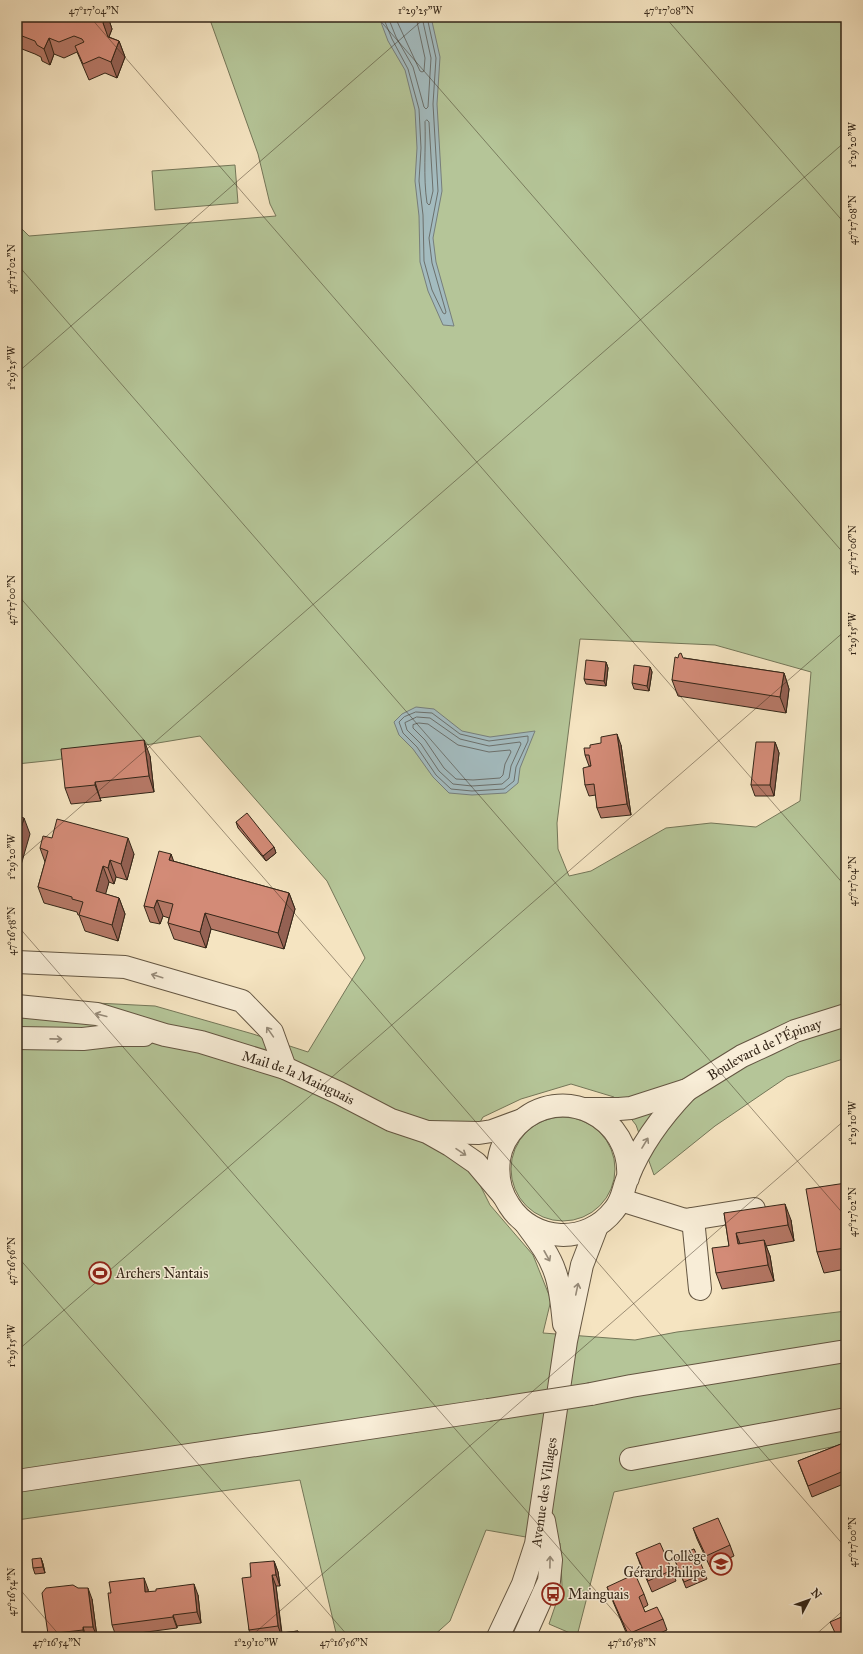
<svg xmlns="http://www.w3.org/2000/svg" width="863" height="1654" font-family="'IM FELL Great Primer',serif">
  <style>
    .green { fill: #b5c598; stroke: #747658; fill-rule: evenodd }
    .water { fill: #a3bbbf; stroke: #777f7c }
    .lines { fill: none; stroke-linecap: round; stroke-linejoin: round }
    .shore { stroke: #6c706c; stroke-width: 1 }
    .minor-casing { stroke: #645642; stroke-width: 24 }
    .minor { stroke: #f8edd7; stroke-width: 22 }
    .minor-bridge-casing { stroke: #645642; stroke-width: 24; stroke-linecap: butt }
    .minor-bridge { stroke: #f8edd7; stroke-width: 22 }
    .wall { fill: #b57866; stroke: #342618 }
    .shaded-wall { fill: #946153; stroke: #342618 }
    .building { fill: #d38b77; stroke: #342618 }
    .oneway { stroke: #968a78 }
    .ticks { fill: none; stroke: #342618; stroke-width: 1; stroke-opacity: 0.45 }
    .labels { text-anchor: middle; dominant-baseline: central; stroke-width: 3; stroke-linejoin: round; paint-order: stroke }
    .street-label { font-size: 14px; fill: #342618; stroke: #f8edd7 }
    .poi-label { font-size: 14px; fill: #342618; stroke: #f8edd7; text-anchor: start }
    .neatline { fill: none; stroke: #342618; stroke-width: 1.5 }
    .ticks-label { font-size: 10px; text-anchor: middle; fill: #342618 }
  </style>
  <rect width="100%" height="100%" fill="#f5e4c1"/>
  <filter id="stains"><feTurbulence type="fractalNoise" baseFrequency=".005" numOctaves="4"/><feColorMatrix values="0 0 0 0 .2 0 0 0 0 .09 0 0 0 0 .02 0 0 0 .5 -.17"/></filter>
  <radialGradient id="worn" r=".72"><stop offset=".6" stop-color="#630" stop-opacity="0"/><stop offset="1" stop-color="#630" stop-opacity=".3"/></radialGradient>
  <g class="green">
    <path d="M209,17H846V1058L787,1077L715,1126L654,1175L636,1125L614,1097L571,1084L521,1099L483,1117L467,1145L479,1183L490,1205L533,1255L551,1300L543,1333L635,1340L677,1332L846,1311V1444L614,1492L577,1636L549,1624L562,1586L560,1543L486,1530L450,1621L432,1637H337L300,1480L17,1520V999L155,1006L253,1034L308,1052L365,958L327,881L200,736L55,760L17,764V224L29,236L276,216L270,204L258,154ZM580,639L715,645L811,672L800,801L756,827L711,823L666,828L591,871L569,876L558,849L557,823Z"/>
    <polygon points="235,165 238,203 155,210 152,171"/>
    <circle cx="563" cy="1169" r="52"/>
  </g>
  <g class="water">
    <polygon points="379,17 431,17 440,57 437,104 442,191 433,238 436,262 454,326 443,325 428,291 420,262 419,216 415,181 417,148 415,110 405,70 388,41"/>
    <polygon points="416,707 434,709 462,731 490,737 535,731 520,768 518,783 506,793 472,795 449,793 433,777 413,749 399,735 394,722 402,714"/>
  </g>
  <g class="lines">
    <g class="shore">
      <polyline points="383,17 392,39 408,69 419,109 421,148 419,181 423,215 424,261 432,290 443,313 445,314 446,312 432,263 429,238 438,191 433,104 436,58 427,17"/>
      <polyline points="388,17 396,37 413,67 424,107 426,109 428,107 431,58 422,17"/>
      <polyline points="395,17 420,71 422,72 424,71 425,58 416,17"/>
      <path d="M427,120L429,122L433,191L430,204L429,205L427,203C423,176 426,149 425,122Z"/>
      <polygon points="416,712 432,713 460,734 489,741 528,736 528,741 516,767 514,781 504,789 472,791 451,789 436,775 417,747 403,733 399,722 404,717"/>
      <polygon points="417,717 430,718 460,739 489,746 520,742 521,744 511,766 509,778 502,784 472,786 453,784 439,771 421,744 407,730 405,723"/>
      <polygon points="419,723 428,724 458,745 489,752 510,750 511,752 505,764 503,775 500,778 473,780 456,779 444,768 425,740 413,728 413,725"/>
    </g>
    <g class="minor-casing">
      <g id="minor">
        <polyline points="17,962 125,967 242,1001 272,1032 285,1068"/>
        <path id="s1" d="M17,1006L97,1014L165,1035L201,1042L285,1068L339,1093L391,1120L427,1132L450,1145L476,1163L503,1195"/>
        <polyline points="17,1038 83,1039 117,1035 144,1035"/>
        <path id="s2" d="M586,1109H619L631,1108L687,1090L742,1056L768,1044L795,1031L846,1015"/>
        <polyline points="429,1132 479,1133 492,1131 522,1120"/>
        <path d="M628,1178C633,1117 561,1081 517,1125C508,1134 501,1146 499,1159C497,1175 500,1192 509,1205C533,1243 587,1245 614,1210C623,1200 623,1188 628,1177C641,1144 663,1115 687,1090"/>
        <polyline points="621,1200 685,1220 754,1209"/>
        <polyline points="693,1219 700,1289"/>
        <path d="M526,1224C537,1239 549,1254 555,1272C561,1288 562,1307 564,1324"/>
        <polyline points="591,1394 631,1386 846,1351"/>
        <polyline points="631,1459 846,1419"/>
        <polyline points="17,1481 488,1410"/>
        <path id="s3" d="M498,1637L523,1584L536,1544L566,1341L582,1265L597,1226"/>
        <polyline points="524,1637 549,1581 551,1560 544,1521"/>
      </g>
    </g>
    <use href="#minor" class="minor"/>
    <g class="minor-bridge-casing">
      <polyline id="minor-bridge" points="488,1410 591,1394"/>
    </g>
    <use href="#minor-bridge" class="minor-bridge"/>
  </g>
  <g class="wall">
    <polygon points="17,17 108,17 112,29 109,37 119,41 125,57 117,78 105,73 89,80 77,52 64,58 54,54 50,65 42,61 41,57 35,54 22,49 17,51"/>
    <polygon points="684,658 784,673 789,689 786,713 678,696 672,680"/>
    <polygon points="606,662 608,668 606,686 586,684 584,679"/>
    <polygon points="650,667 652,672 649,691 634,689 632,683"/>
    <polygon points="775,742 779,753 774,796 755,796 751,785"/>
    <polygon points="621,745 631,815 601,818 597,808 596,795 589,796 585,785 591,766 589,766 585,755"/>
    <polygon points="150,756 154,792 100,798 101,801 71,804 65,788"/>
    <polygon points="236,822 274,847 276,853 266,861 238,828"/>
    <polygon points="52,838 134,854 127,880 116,877 114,884 109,882 105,894 119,898 125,914 118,941 85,931 79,915 78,915 77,912 44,903 38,887 45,862 40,848"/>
    <polygon points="171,854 173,861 289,893 295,909 284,949 211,929 206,948 174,939 168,923 169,918 163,916 160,924 150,922 144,906"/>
    <polygon points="846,1183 846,1269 824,1273 817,1252"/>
    <polygon points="724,1213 791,1220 794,1241 766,1246 770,1256 774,1281 722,1289 716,1273 729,1246"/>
    <polygon points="846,1442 846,1483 812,1497 798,1461"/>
    <polygon points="693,1528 730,1545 734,1556 710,1567 697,1539"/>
    <polygon points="694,1549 707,1579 686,1588 674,1558"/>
    <polygon points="636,1553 672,1570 676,1581 652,1592 640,1564"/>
    <polygon points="41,1558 43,1564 45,1573 35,1574 33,1568"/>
    <polygon points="274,1561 278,1572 280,1586 276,1586 282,1633 298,1631 300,1637 251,1637 249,1630 251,1577"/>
    <polygon points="607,1587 644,1594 648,1605 643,1608 645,1612 663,1619 667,1630 651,1637 628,1637 611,1597"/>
    <polygon points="148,1589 148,1592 198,1595 201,1623 177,1626 177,1628 116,1636 112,1625"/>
    <polygon points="92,1599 97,1637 49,1637 48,1634"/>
  </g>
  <g class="shaded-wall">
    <polygon points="105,17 108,17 112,29 108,39 103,23"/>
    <polygon points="49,38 54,54 50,65 44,49"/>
    <polygon points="119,41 125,57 117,78 111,62"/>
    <polygon points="606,662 608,668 606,686 604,681"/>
    <polygon points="650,667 652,672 649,691 647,686"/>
    <polygon points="784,673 789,689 786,713 780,697"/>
    <polygon points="617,734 621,745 631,815 627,804"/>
    <polygon points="144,740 150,756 154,792 149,776"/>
    <polygon points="775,742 779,753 774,796 770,785"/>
    <polygon points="95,782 100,798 101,801 95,785"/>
    <polygon points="24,818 30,834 17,879 17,842"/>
    <polygon points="128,838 134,854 127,880 121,864"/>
    <polygon points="274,847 276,853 266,861 263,856"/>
    <polygon points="171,854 177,870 169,860"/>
    <polygon points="110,860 116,877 114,884 108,868"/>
    <polygon points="103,866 109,882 102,907 96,891"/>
    <polygon points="289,893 295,909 284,949 278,933"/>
    <polygon points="119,898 125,914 118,941 112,925"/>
    <polygon points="157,900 163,916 160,924 154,908"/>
    <polygon points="205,913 211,929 206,948 200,932"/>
    <polygon points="785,1204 791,1220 794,1241 788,1225"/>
    <polygon points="736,1233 742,1249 738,1244"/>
    <polygon points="764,1240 770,1256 774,1281 768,1265"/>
    <polygon points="41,1558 43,1564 45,1573 43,1567"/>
    <polygon points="274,1561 278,1572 280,1586 276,1575"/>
    <polygon points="272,1575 276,1586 282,1637 278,1626"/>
    <polygon points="144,1578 148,1589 149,1603 145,1592"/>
    <polygon points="194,1584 198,1595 201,1623 197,1612"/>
    <polygon points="88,1588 92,1599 97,1637 93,1627"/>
    <polygon points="173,1615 177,1626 177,1628 173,1617"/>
    <polygon points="83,1627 86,1637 85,1637 83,1630"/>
  </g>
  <g class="building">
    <polygon points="17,17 105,17 103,23 108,37 119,41 111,62 99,57 83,64 75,46 84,42 82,39 74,36 59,42 49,38 44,49 37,45 35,41 17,34"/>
    <polygon points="681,653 683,658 784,673 780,697 672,680 675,657 678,658 679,654"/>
    <polygon points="586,660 606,662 604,681 584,679"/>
    <polygon points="634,665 650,667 647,686 632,683"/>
    <polygon points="617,734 627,804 597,808 594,784 585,785 583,768 591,766 589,755 585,755 584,748 590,748 590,745 601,743 601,737"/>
    <polygon points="144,740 149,776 95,782 95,785 65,788 61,749"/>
    <polygon points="756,742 775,742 770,785 751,785"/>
    <polygon points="247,813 274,847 263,856 236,822"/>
    <polygon points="17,816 24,818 17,842"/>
    <polygon points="57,819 128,838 121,864 110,860 108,868 103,866 96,891 119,898 112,925 79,915 83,902 72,899 72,897 38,887 48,851 40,848 43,836 52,838"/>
    <polygon points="159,851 171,854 169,860 289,893 278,933 205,913 200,932 168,923 173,904 157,900 154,908 144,906"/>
    <polygon points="846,1183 846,1248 817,1252 806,1189"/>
    <polygon points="785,1204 788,1225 736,1233 738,1244 764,1240 768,1265 716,1273 712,1248 729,1246 724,1213"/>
    <polygon points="846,1442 846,1470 808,1486 798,1461"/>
    <polygon points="718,1518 730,1545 706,1556 693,1528"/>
    <polygon points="660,1543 672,1570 648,1581 636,1553"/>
    <polygon points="694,1549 705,1573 684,1582 674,1558"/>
    <polygon points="41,1558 43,1567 33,1568 32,1559"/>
    <polygon points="274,1561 276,1575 272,1575 278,1626 249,1630 242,1578 251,1577 250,1563"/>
    <polygon points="635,1574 644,1594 639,1597 645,1612 657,1607 663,1619 628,1634 607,1587"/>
    <polygon points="144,1578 145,1592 156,1591 156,1589 194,1584 197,1612 173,1615 173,1617 112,1625 108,1593 111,1593 109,1582"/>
    <polygon points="73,1585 78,1588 88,1588 93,1627 83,1627 83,1630 48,1634 42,1593 46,1588"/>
    <polygon points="846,1615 846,1637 837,1637 830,1622"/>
    <polygon points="298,1631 299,1637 257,1637 257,1636"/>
  </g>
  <defs><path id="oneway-shaft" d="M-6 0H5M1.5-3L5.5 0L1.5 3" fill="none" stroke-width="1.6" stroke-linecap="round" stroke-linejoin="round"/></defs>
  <g class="oneway">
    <use href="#oneway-shaft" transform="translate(157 976) rotate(-163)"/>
    <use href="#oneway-shaft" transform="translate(101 1015) rotate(-165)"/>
    <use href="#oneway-shaft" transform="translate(270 1032) rotate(-125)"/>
    <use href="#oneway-shaft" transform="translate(56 1039) rotate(1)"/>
    <use href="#oneway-shaft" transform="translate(645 1143) rotate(-59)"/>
    <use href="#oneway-shaft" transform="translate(461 1152) rotate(34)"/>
    <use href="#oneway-shaft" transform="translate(547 1256) rotate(61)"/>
    <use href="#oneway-shaft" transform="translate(577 1289) rotate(-78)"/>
    <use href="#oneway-shaft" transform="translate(550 1562) rotate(-89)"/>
  </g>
  <path class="ticks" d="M90,17L846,887M377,17L846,556M665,17L846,225M17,264L846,1217M17,373L426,17M17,594L846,1548M17,862L846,141M17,925L636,1637M17,1256L349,1637M17,1351L846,630M17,1586L61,1637M250,1637L846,1119M813,1637L846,1608"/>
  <defs>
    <g id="stadium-ring" transform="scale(1.15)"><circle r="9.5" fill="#f8edd7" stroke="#8f2418" stroke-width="1.5"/><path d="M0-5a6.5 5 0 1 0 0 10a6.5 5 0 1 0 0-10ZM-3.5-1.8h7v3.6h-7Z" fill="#8f2418"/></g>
    <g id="school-ring" transform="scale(1.15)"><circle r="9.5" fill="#f8edd7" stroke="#8f2418" stroke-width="1.5"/><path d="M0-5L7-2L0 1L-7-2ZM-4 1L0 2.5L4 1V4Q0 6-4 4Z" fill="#8f2418"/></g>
    <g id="bus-ring" transform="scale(1.15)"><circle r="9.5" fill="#f8edd7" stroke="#8f2418" stroke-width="1.5"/><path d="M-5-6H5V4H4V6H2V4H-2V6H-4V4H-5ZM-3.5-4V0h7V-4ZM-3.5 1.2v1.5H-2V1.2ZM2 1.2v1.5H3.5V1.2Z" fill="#8f2418"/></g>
  </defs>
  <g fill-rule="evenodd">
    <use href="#stadium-ring" x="100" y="1273"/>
    <use href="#school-ring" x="721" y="1564"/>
    <use href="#bus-ring" x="553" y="1594"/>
  </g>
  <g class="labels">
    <g class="street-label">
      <text stroke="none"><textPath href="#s2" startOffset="192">Boulevard de l'Épinay</textPath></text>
      <text stroke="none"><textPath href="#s1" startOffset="292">Mail de la Mainguais</textPath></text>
      <text stroke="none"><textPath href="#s3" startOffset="153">Avenue des Villages</textPath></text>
    </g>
    <g class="poi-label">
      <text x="116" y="1273">Archers Nantais</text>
      <text x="706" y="1556" text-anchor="end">Collège<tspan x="706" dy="16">Gérard Philipe</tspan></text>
      <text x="568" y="1594">Mainguais</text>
    </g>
  </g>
  <rect width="863" height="1654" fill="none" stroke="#f5e4c1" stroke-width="44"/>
  <g transform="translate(809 1600) rotate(49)" stroke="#f8edd7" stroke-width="3" paint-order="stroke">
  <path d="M0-3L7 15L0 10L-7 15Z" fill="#342618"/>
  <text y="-6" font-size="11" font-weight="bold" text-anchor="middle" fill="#342618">N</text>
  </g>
  <rect x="22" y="22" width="819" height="1610" class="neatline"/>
  <g class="ticks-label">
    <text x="94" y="14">47°17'04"N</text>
    <text x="420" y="14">1°29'25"W</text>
    <text x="669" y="14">47°17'08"N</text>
    <text transform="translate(852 145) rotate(-90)" y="4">1°29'20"W</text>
    <text transform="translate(852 220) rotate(-90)" y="4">47°17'08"N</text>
    <text transform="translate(11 269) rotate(-90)" y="4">47°17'02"N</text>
    <text transform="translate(11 368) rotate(-90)" y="4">1°29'25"W</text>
    <text transform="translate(852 550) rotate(-90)" y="4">47°17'06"N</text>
    <text transform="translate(11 600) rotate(-90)" y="4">47°17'00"N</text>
    <text transform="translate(852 634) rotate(-90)" y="4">1°29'15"W</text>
    <text transform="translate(11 857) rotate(-90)" y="4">1°29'20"W</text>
    <text transform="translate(852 881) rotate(-90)" y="4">47°17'04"N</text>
    <text transform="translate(11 931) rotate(-90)" y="4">47°16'58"N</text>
    <text transform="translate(852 1123) rotate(-90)" y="4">1°29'10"W</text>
    <text transform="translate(852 1212) rotate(-90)" y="4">47°17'02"N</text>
    <text transform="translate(11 1261) rotate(-90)" y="4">47°16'56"N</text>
    <text transform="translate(11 1346) rotate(-90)" y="4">1°29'15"W</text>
    <text transform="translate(852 1542) rotate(-90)" y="4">47°17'00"N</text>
    <text transform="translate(11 1592) rotate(-90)" y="4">47°16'54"N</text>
    <text x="57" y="1646">47°16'54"N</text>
    <text x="256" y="1646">1°29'10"W</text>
    <text x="344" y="1646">47°16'56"N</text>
    <text x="632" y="1646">47°16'58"N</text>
  </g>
  <rect width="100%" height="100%" filter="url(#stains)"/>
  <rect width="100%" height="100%" fill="url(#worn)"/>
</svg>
